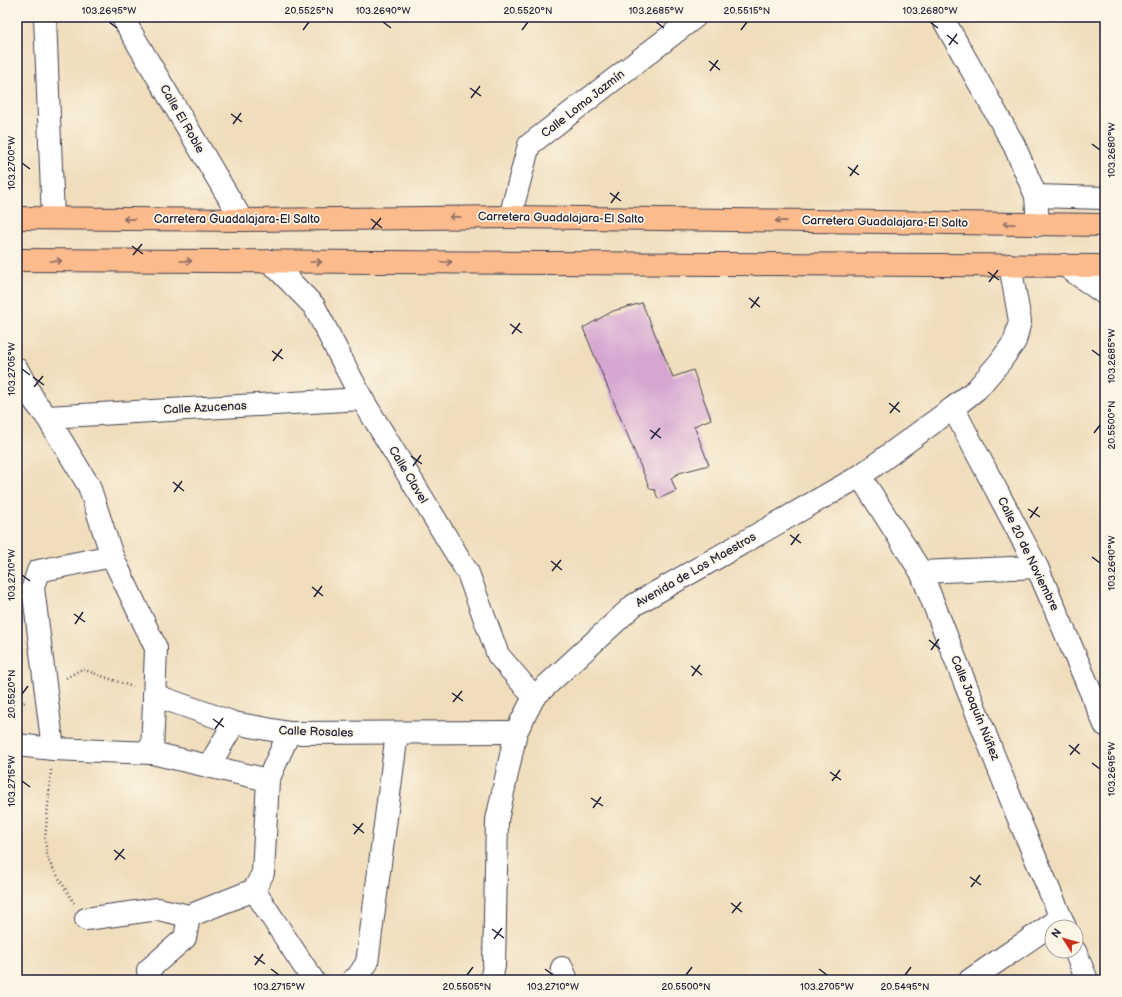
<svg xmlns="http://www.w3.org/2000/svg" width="1122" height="997" font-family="'Balsamiq Sans',sans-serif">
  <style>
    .building { fill: #d6a6d1 }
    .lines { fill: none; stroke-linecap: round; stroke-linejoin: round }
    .minor-casing { stroke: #413e4e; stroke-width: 24 }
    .major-casing { stroke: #413e4e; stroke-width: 24 }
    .path { stroke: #413e4e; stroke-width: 2.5; stroke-dasharray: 1 3; stroke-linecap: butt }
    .minor { stroke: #fff; stroke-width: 22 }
    .major { stroke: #fbbb8d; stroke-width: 22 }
    .oneway { stroke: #8e6e64 }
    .ticks { fill: none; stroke: #22223b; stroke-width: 1.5 }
    .labels { text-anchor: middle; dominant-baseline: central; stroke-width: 3.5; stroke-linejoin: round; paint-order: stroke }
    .street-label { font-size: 12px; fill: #22223b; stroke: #fcf5e5 }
    .neatline { fill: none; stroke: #22223b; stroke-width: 1.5 }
    .ticks-label { font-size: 10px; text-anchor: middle; fill: #22223b }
  </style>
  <rect width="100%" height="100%" fill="#fcf5e5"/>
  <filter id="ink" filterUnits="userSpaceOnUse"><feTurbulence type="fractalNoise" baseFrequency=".025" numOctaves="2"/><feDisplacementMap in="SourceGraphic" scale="8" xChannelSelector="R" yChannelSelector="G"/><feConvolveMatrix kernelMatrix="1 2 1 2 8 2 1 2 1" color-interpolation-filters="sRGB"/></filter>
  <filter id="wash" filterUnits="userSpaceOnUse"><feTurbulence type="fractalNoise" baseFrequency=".012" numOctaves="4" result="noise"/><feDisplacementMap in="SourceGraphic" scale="16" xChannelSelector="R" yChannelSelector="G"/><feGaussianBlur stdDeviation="0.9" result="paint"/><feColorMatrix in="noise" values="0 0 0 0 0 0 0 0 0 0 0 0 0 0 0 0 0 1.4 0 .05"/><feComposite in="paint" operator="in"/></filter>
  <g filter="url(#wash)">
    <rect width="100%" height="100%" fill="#efddbb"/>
    <g id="blocks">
      <polygon class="building" points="642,303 673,377 693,370 711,419 694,426 709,465 679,473 671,478 676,491 658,499 655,490 650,489 583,328 613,311"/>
    </g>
  </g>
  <g filter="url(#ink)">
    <use href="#blocks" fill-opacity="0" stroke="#413e4e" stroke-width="1"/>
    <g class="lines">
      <g class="minor-casing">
        <g id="minor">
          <polyline points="45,17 53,218"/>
          <polyline points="122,17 242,220"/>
          <polyline points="942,17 1014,145 1036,196 1038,225"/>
          <polyline points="1036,196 1105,198"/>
          <polyline points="510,217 529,145 695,17"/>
          <polyline points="270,261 314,306 362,399 468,573 498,655 534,697"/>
          <polyline points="1064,265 1105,294"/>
          <polyline points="17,369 35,402 47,417 89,486 112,556 38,571 33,587 53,749"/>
          <polyline points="953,408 1037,567 1105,725"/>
          <polyline points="47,417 362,399"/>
          <polyline points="860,476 921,572 1018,817 1065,927"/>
          <polyline points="112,556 156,648 152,753"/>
          <polyline points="921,572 1037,567"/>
          <polyline points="154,695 234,723 289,733 516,732"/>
          <polyline points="17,745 53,749 152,753 268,780"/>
          <polyline points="209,766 234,723"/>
          <polyline points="254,890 263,873 268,780 289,733"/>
          <polyline points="254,890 313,980"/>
          <polyline points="86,919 158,909 189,916 254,890"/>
          <polyline points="1075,951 1087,980"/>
          <polyline points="562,968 567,980"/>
          <polyline points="148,970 185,938 189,916"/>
          <polyline points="353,980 356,979 367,963 397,733"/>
          <polyline points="491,980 494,966 497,820 516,732 534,697 634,605 860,476 953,408 977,389 1000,362 1015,341 1020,321 1010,265"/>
          <polyline points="970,980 1061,918"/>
        </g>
      </g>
      <g class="major-casing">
        <g id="major">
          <polyline points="17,218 242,220 510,217 1105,225"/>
          <polyline points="17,260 1105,266"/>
        </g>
      </g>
      <g class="path">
        <polyline points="66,678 82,669 133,687"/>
        <polyline points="17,707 25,702"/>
        <polyline points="51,770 45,840 48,860 74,903"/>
      </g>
      <use href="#minor" class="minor"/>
      <use href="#major" class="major"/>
    </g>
    <defs><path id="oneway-shaft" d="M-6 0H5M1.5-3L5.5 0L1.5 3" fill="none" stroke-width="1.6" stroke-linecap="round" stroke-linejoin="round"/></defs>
    <g class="oneway">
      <use href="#oneway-shaft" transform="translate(455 217) rotate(179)"/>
      <use href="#oneway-shaft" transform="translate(129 219) rotate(-179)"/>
      <use href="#oneway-shaft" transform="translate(781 221) rotate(-179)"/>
      <use href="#oneway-shaft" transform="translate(1009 224) rotate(-179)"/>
      <use href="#oneway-shaft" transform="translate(56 261)"/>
      <use href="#oneway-shaft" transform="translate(186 261)"/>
      <use href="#oneway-shaft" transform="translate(316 262)"/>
      <use href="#oneway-shaft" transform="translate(446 262)"/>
    </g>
  </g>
  <path class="ticks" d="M109,22L117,28M383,22L391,28M656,22L664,28M930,22L938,28M303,30L309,22M522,30L528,22M741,30L747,22M947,35L958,44M949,45L957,34M709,61L720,70M710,71L718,60M470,88L481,96M471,98L480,86M231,114L242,122M233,124L241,113M1092,144L1100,150M22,163L30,169M848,167L859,175M850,176L858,165M610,193L621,201M611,203L619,192M371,219L382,228M372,229L381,218M132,246L143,254M133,255L142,244M988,272L999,280M989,282L998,270M749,298L760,307M751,308L759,297M510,324L522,333M512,334L520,323M1092,350L1100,356M272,351L283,359M273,361L282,349M22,369L30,375M33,377L44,385M34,387L43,376M889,403L900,412M890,413L899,402M650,430L661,438M1094,433L1100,425M651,439L660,428M411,456L422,464M413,466L421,455M173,482L184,491M174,492L182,481M1028,509L1040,517M1030,518L1038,507M790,535L801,543M791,545L799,534M1092,557L1100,563M551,561L562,570M552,571L561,560M22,575L30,581M312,587L323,596M314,597L322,586M74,614L85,622M75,624L83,612M929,640L940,649M931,650L939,639M691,666L702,675M692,676L700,665M452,693L463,701M22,694L28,686M453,702L462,691M213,719L224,727M215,729L223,718M1069,745L1080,754M1070,755L1079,744M1092,763L1100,769M830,772L841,780M22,781L30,787M832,781L840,770M591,798L603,806M593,808L601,797M353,824L364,833M354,834L363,823M114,850L125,859M115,860L124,849M970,877L981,885M971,887L980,875M731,903L742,912M732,913L741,902M492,929L504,938M494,939L502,928M254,956L265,964M255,965L263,954M271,969L279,975M545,969L553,975M819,969L827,975M467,975L473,967M686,975L692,967M905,975L911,967"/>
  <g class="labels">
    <g class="street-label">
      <text transform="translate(583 104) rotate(-38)">Calle Loma Jazmín</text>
      <text transform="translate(182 119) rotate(60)">Calle El Roble</text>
      <text transform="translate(561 218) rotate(1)">Carretera Guadalajara-El Salto</text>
      <text x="237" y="219">Carretera Guadalajara-El Salto</text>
      <text transform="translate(885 222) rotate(1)">Carretera Guadalajara-El Salto</text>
      <text transform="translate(205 408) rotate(-3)">Calle Azucenas</text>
      <text transform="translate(408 475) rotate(59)">Calle Clavel</text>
      <text transform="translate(1028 554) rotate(64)">Calle 20 de Noviembre</text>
      <text transform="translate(696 570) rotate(-30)">Avenida de Los Maestros</text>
      <text transform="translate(975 708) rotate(68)">Calle Joaquín Núñez</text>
      <text transform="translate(316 732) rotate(2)">Calle Rosales</text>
    </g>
  </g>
  <rect width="1122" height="997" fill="none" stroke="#fcf5e5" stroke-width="44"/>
  <g transform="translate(1064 939) rotate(307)"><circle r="19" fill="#fcf5e5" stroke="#a5a1a1"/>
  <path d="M0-3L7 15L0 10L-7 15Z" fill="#c8321e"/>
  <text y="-6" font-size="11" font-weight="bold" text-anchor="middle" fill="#22223b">N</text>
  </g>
  <rect x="22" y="22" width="1078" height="953" class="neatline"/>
  <g class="ticks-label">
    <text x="109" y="14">103.2695°W</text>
    <text x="309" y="14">20.5525°N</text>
    <text x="383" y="14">103.2690°W</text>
    <text x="528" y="14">20.5520°N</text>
    <text x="656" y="14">103.2685°W</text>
    <text x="747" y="14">20.5515°N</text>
    <text x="930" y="14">103.2680°W</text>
    <text transform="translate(1111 150) rotate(-90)" y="4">103.2680°W</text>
    <text transform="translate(11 163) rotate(-90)" y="4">103.2700°W</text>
    <text transform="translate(1111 356) rotate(-90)" y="4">103.2685°W</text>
    <text transform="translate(11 369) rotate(-90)" y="4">103.2705°W</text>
    <text transform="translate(1111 425) rotate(-90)" y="4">20.5500°N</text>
    <text transform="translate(1111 563) rotate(-90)" y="4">103.2690°W</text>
    <text transform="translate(11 575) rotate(-90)" y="4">103.2710°W</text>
    <text transform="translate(11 694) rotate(-90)" y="4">20.5520°N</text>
    <text transform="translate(1111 769) rotate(-90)" y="4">103.2695°W</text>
    <text transform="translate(11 781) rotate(-90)" y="4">103.2715°W</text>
    <text x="279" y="990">103.2715°W</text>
    <text x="467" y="990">20.5505°N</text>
    <text x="553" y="990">103.2710°W</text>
    <text x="686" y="990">20.5500°N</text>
    <text x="827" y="990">103.2705°W</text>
    <text x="905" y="990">20.5495°N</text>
  </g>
</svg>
